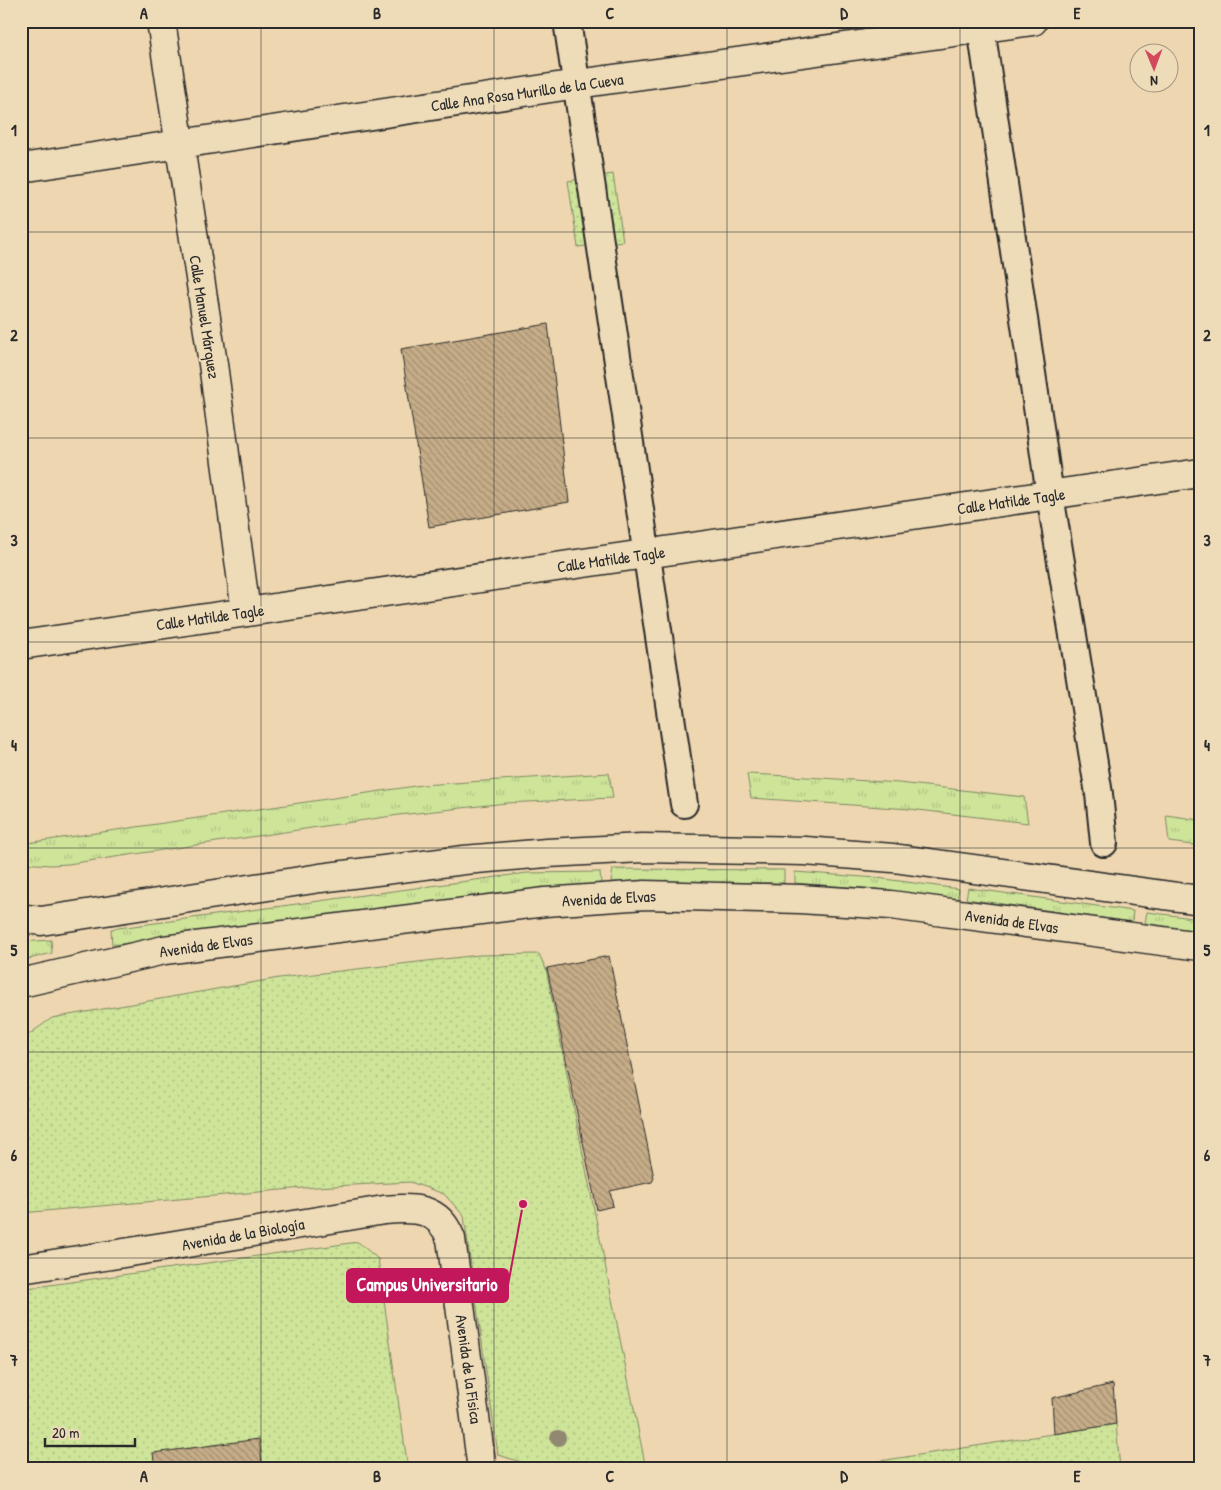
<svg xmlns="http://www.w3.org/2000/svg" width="1221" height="1490" font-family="'Patrick Hand',sans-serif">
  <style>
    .grass { fill: url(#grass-tufts); stroke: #7c8862 }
    .park { fill: url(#park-dots); stroke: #7c8862 }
    .building { fill: url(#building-back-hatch); stroke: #2b2b2b }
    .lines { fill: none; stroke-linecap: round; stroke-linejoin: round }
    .pedestrian-casing { stroke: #2b2b2b; stroke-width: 30 }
    .minor-casing { stroke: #2b2b2b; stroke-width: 31 }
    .trunk-casing { stroke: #2b2b2b; stroke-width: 31 }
    .pedestrian { stroke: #eedbb8; stroke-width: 26 }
    .minor { stroke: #eedbb8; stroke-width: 28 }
    .trunk { stroke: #eedbb8; stroke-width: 28 }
    .tree { fill: #908870 }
    .grid { fill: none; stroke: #2b2b2b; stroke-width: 1; stroke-opacity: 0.55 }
    .labels { text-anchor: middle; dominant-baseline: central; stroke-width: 4; stroke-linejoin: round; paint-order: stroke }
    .street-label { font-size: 16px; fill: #2b2b2b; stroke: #eedbb8 }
    .leader { fill: none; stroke: #c2185b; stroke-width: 2 }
    .callout-dot { fill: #c2185b; stroke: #eedbb8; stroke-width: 2 }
    .callout { fill: #c2185b; stroke: #c2185b; stroke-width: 2 }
    .callout-label { font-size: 18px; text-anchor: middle; font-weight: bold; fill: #fff }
    .neatline { fill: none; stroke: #2b2b2b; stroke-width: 2 }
    .grid-label { font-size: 16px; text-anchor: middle; font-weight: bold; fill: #2b2b2b }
  </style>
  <defs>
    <pattern id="grass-tufts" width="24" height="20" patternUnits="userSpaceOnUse" patternTransform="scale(1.25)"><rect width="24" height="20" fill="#cee499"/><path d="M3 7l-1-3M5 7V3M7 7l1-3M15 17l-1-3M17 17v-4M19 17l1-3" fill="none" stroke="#b1c484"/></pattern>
    <pattern id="park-dots" width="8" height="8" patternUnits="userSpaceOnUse" patternTransform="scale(1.25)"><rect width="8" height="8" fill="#cee499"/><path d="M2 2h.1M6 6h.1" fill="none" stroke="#b1c484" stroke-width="1.8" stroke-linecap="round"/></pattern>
    <pattern id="building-back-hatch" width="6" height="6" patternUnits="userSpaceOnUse" patternTransform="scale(1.25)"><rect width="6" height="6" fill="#c6ad88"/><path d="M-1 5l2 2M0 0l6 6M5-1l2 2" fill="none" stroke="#a18d6f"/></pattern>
  </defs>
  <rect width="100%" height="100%" fill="#eed7b0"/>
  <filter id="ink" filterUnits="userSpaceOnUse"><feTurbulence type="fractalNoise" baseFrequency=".02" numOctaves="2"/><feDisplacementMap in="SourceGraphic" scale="10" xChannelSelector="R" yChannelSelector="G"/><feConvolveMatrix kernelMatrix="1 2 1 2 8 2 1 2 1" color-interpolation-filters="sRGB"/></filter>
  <g filter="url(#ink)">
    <g class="grass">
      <polygon points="609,773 613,798 506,803 399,815 68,864 51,865 21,863 21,844 422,785"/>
      <polygon points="747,774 791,776 899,783 1024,797 1028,823 910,809 751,798"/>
      <polygon points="1166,815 1200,820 1200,846 1169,842"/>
      <polygon points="613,869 784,870 784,883 611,882"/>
      <polygon points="600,872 601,883 112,945 111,929 527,873"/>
      <polygon points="795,872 877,878 959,889 957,900 876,889 795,883"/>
      <polygon points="968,888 1133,911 1132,922 966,899"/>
      <polygon points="1147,912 1200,919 1200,931 1145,923"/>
      <polygon points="51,940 52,953 21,961 21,942"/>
    </g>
    <g class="park">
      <polygon points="613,174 623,241 578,247 568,181"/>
      <polygon points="539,954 546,969 646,1469 544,1469 498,1455 464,1216 444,1194 410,1182 315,1187 21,1213 21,1040 52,1018 279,978 479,955"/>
      <polygon points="358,1242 378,1259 408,1469 21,1469 21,1289"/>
      <polygon points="1116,1424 1120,1469 829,1469"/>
    </g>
    <g class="building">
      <polygon points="548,324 569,502 429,527 401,349"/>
      <polygon points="609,956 654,1178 652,1182 610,1191 613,1206 597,1210 547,968"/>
      <polygon points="1113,1384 1116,1424 1054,1434 1052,1398"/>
      <polygon points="259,1439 263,1469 155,1469 153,1453"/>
    </g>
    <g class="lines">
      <g class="pedestrian-casing">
        <g id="pedestrian">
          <polyline points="567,21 684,804"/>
          <polyline points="980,21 1050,495 1099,794 1104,843"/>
        </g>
      </g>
      <g class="minor-casing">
        <g id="minor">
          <polyline points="161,21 213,364 246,612"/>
          <polyline points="21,168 577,84 1033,21"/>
          <polyline points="21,645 1200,473"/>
          <path d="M21,1269L175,1245L384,1210C414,1207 439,1207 451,1239L482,1469"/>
        </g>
      </g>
      <g class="trunk-casing">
        <g id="trunk">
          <polyline points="21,918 41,921 320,878 464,860 547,853 642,848 805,851 893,858 1200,900"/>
          <polyline points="21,983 164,950 545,902 645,895 800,899 891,905 1200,946"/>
        </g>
      </g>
      <use href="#pedestrian" class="pedestrian"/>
      <use href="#minor" class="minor"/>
      <use href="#trunk" class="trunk"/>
    </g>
    <circle class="tree" cx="558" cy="1438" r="8"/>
  </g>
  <path class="grid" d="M261,21V1469M494,21V1469M727,21V1469M960,21V1469M21,232H1200M21,438H1200M21,642H1200M21,848H1200M21,1052H1200M21,1258H1200"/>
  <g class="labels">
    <g class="street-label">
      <text transform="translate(527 92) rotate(-8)">Calle Ana Rosa Murillo de la Cueva</text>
      <text transform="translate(205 317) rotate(81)">Calle Manuel Márquez</text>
      <text transform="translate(1011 501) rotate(-8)">Calle Matilde Tagle</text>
      <text transform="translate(611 559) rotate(-8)">Calle Matilde Tagle</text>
      <text transform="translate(210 617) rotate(-8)">Calle Matilde Tagle</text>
      <text transform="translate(609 898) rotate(-3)">Avenida de Elvas</text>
      <text transform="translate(1012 921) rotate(8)">Avenida de Elvas</text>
      <text transform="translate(206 945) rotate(-8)">Avenida de Elvas</text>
      <text transform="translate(243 1234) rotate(-10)">Avenida de la Biología</text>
      <text transform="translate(469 1369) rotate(82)">Avenida de la Física</text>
    </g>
  </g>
  <path class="leader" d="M523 1204L508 1285"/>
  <circle class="callout-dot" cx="523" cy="1204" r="5"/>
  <rect class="callout" x="347" y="1269" width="161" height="33" rx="5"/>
  <g class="callout-label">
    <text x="427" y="1291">Campus Universitario</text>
  </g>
  <rect width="1221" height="1490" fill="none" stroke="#eedbb8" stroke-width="55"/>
  <g transform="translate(1154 68) rotate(179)"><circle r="24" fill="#eedbb8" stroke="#a09580"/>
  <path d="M0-4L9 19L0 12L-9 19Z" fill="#d1495b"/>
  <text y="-8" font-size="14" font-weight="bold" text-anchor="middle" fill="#2b2b2b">N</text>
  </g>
  <path d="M45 1438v8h90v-8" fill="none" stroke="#2b2b2b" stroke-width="2.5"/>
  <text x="52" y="1438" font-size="15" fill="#2b2b2b" stroke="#eedbb8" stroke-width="4" paint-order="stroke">20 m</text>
  <rect x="28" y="28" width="1166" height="1434" class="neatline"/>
  <g class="grid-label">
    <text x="144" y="19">A</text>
    <text x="377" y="19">B</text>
    <text x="610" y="19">C</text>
    <text x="844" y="19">D</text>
    <text x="1077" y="19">E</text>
    <text x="14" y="136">1</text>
    <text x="1207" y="136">1</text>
    <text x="14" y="341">2</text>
    <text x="1207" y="341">2</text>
    <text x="14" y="546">3</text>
    <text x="1207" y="546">3</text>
    <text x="14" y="751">4</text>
    <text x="1207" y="751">4</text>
    <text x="14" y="956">5</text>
    <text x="1207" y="956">5</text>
    <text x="14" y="1161">6</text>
    <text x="1207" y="1161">6</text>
    <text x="14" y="1366">7</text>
    <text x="1207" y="1366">7</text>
    <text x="144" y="1482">A</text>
    <text x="377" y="1482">B</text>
    <text x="610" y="1482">C</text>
    <text x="844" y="1482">D</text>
    <text x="1077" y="1482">E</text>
  </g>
</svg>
